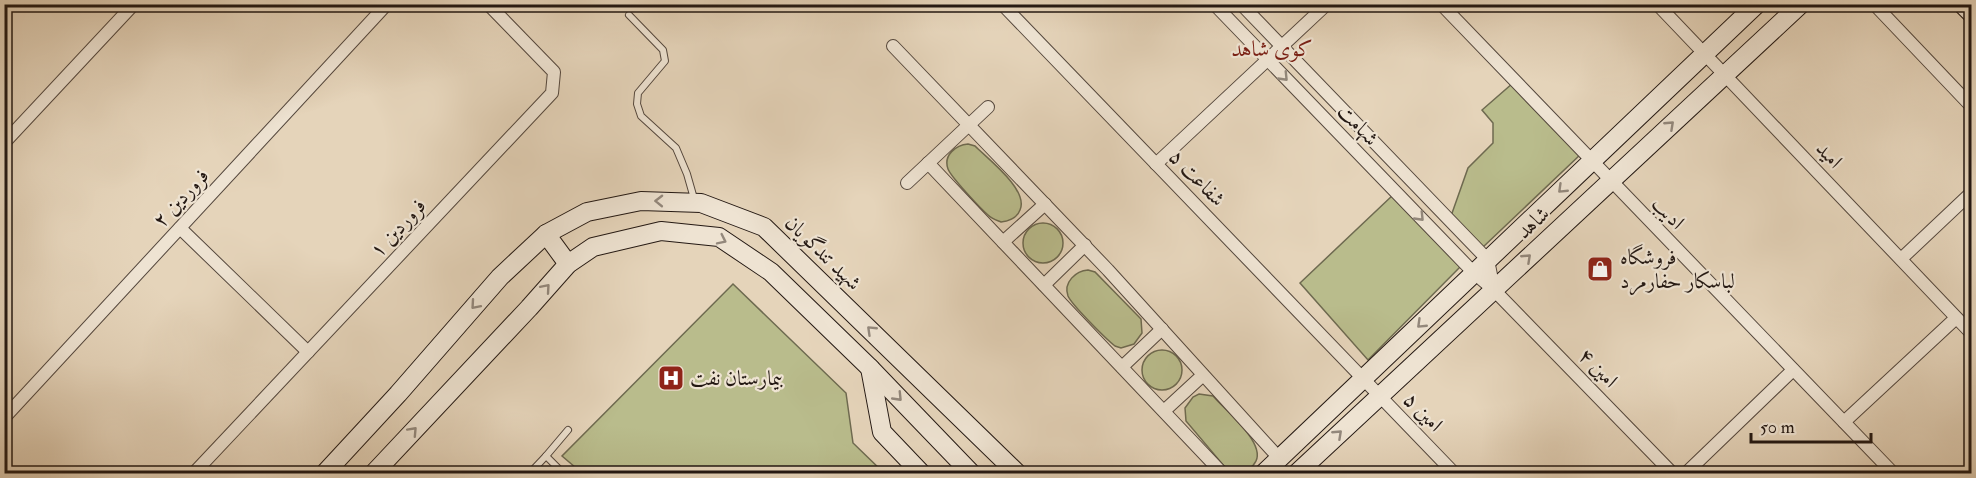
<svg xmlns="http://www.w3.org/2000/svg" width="1976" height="478" font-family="'IM FELL Double Pica',Amiri,serif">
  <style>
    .green { fill: #b9bc8c; stroke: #6e6a50; stroke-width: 1.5 }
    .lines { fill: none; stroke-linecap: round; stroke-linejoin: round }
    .lane-casing { stroke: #54473d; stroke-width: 8 }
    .street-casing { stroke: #54473d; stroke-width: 14 }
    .secondary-casing { stroke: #231813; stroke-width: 20 }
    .lane { stroke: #eee3d2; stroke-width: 6 }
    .street { stroke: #eee3d2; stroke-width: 12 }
    .secondary { stroke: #eee3d2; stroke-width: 18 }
    .oneway { stroke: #93887c }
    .labels { text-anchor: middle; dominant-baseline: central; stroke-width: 4.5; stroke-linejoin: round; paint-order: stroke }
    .street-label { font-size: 21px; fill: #231813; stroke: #eee3d2 }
    .poi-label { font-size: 21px; fill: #231813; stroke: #eee3d2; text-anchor: start }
    .neighbourhood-label { font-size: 22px; fill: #7a1f14; stroke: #eee3d2 }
  </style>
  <rect width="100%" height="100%" fill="#e5d4ba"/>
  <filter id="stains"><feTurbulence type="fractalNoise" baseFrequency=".00333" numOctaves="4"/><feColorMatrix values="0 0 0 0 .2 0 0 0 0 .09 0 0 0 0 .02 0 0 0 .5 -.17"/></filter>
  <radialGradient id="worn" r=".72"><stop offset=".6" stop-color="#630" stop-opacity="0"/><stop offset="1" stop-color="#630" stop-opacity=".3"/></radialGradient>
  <g class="green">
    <polygon points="1513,83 1582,153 1482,248 1451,216 1468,168 1493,143 1493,123 1482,110"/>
    <path d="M968,144L975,146C988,159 1029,190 1020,210C1017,218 1009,221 1001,222C996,220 992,219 988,215C981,209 951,177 948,169C943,155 956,145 968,144Z"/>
    <polygon points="1394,194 1462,265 1368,360 1300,283"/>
    <circle cx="1043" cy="243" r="20"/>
    <path d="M1088,270L1095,272L1141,319L1142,333L1134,344L1121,348L1115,346C1106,339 1072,305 1068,296C1063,282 1076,271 1088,270Z"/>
    <polygon points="733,284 846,393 853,443 884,473 582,473 562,456"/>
    <circle cx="1162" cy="370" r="20"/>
    <path d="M1199,394L1213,396C1225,410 1265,442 1256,461C1252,469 1244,472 1236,472L1224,466L1186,421L1185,408L1193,397Z"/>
  </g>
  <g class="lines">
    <g class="lane-casing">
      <g id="lane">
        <polyline points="629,15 663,50 665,61 638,93 637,104 641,116 676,148 687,174 695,202"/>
        <polyline points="546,456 568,430"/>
        <polyline points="529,474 546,456 564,474"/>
      </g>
    </g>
    <g class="street-casing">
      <g id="street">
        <polyline points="1002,4 1455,474"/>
        <polyline points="1214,4 1474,273 1494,290 1673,474"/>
        <polyline points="1241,4 1488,260 1494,290"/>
        <polyline points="1441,4 1894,474"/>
        <polyline points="1657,4 1972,334"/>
        <polyline points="1874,4 1972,107"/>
        <polyline points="893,46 1108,270 1279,458"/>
        <polyline points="4,143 134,4"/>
        <polyline points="928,163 1223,474"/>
        <polyline points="1156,164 1327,4"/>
        <polyline points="907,183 988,107"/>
        <polyline points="180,228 308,352"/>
        <polyline points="1003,242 1045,204"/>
        <polyline points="1901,259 1972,192"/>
        <polyline points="1044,285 1085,245"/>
        <polyline points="1122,367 1162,329"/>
        <polyline points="1164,411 1203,375"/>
        <polyline points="4,418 387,4"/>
        <polyline points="1844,422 1956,318"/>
        <polyline points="193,474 552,93 554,72 488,4"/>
        <polyline points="1685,474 1793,370"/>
      </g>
    </g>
    <g class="secondary-casing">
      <g id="secondary">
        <polyline points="1962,4 1972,14"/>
        <polyline points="546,234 568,264"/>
        <polyline points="870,368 882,432 922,474"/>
        <polyline points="324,474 398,394 500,277 546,234 587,212 641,201 701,203 764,227 1018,474"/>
        <polyline points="373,474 529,308 568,264 593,247 661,231 719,237 771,272 870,368 972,474"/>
        <polyline points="1263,474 1757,4"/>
        <polyline points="1296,474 1801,4"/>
      </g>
    </g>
    <use href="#lane" class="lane"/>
    <use href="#street" class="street"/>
    <use href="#secondary" class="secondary"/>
  </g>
  <defs><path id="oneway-chevron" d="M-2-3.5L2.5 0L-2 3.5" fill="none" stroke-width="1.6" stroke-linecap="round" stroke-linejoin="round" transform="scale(1.5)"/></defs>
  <g class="oneway">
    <use href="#oneway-chevron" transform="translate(1284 77) rotate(46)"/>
    <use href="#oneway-chevron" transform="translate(1670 125) rotate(-43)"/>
    <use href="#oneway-chevron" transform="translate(1562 189) rotate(136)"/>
    <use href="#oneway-chevron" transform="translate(659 201) rotate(-179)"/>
    <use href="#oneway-chevron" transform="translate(1420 217) rotate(46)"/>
    <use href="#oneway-chevron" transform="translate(722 240) rotate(26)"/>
    <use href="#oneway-chevron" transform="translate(1527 258) rotate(-43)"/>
    <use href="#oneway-chevron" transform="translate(546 288) rotate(-49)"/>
    <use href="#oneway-chevron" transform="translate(475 305) rotate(131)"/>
    <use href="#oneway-chevron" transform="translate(1421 324) rotate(136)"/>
    <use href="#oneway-chevron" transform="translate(871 330) rotate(-136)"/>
    <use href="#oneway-chevron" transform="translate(898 397) rotate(46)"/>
    <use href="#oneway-chevron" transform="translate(413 431) rotate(-47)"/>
    <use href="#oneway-chevron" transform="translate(1338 434) rotate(-43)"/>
  </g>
  <defs>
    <g id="shop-square" transform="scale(1.35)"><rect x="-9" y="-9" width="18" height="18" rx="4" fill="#8f2418" stroke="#eee3d2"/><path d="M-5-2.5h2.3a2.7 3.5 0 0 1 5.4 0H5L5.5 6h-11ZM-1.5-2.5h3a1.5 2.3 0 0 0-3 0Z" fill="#fff"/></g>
    <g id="hospital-square" transform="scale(1.35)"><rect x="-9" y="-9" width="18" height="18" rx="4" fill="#8f2418" stroke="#eee3d2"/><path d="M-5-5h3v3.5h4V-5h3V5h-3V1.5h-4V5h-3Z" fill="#fff"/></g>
  </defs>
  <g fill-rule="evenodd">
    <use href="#shop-square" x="1600" y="269"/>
    <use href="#hospital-square" x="671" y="378"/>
  </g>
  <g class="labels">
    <g class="street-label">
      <text transform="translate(1358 125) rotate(46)">شهامت</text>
      <text transform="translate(1829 155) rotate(47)">امید</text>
      <text transform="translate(1197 178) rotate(46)">شفاعت ۵</text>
      <text transform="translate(181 198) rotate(-47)">فروردین ۲</text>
      <text transform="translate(1668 213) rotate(46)">ادیب</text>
      <text transform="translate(1533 223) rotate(-43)">شاهد</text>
      <text transform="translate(398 228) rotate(-47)">فروردین ۱</text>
      <text transform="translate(823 253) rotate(44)">شهید تندگویان</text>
      <text transform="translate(1598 368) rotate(46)">امین ۴</text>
      <text transform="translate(1423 412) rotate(46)">امین ۵</text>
    </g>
    <g class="poi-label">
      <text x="1620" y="257">فروشگاه<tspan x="1620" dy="24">لباسکار حفارمرد</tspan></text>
      <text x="690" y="378">بیمارستان نفت</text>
    </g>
    <g class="neighbourhood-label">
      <text x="1272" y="49">کوی شاهد</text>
    </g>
  </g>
  <rect width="1976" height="478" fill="none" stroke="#e5d4ba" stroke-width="24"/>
  <rect x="6" y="6" width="1964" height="466" fill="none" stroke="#231813" stroke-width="3"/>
  <rect x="12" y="12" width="1952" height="454" fill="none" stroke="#231813" stroke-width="1.5"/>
  <path d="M1751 433v9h120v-9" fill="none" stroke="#231813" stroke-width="3"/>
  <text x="1760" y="433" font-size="18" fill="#231813" stroke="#eee3d2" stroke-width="4.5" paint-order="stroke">50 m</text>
  <rect width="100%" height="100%" filter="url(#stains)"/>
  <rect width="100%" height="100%" fill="url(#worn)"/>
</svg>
